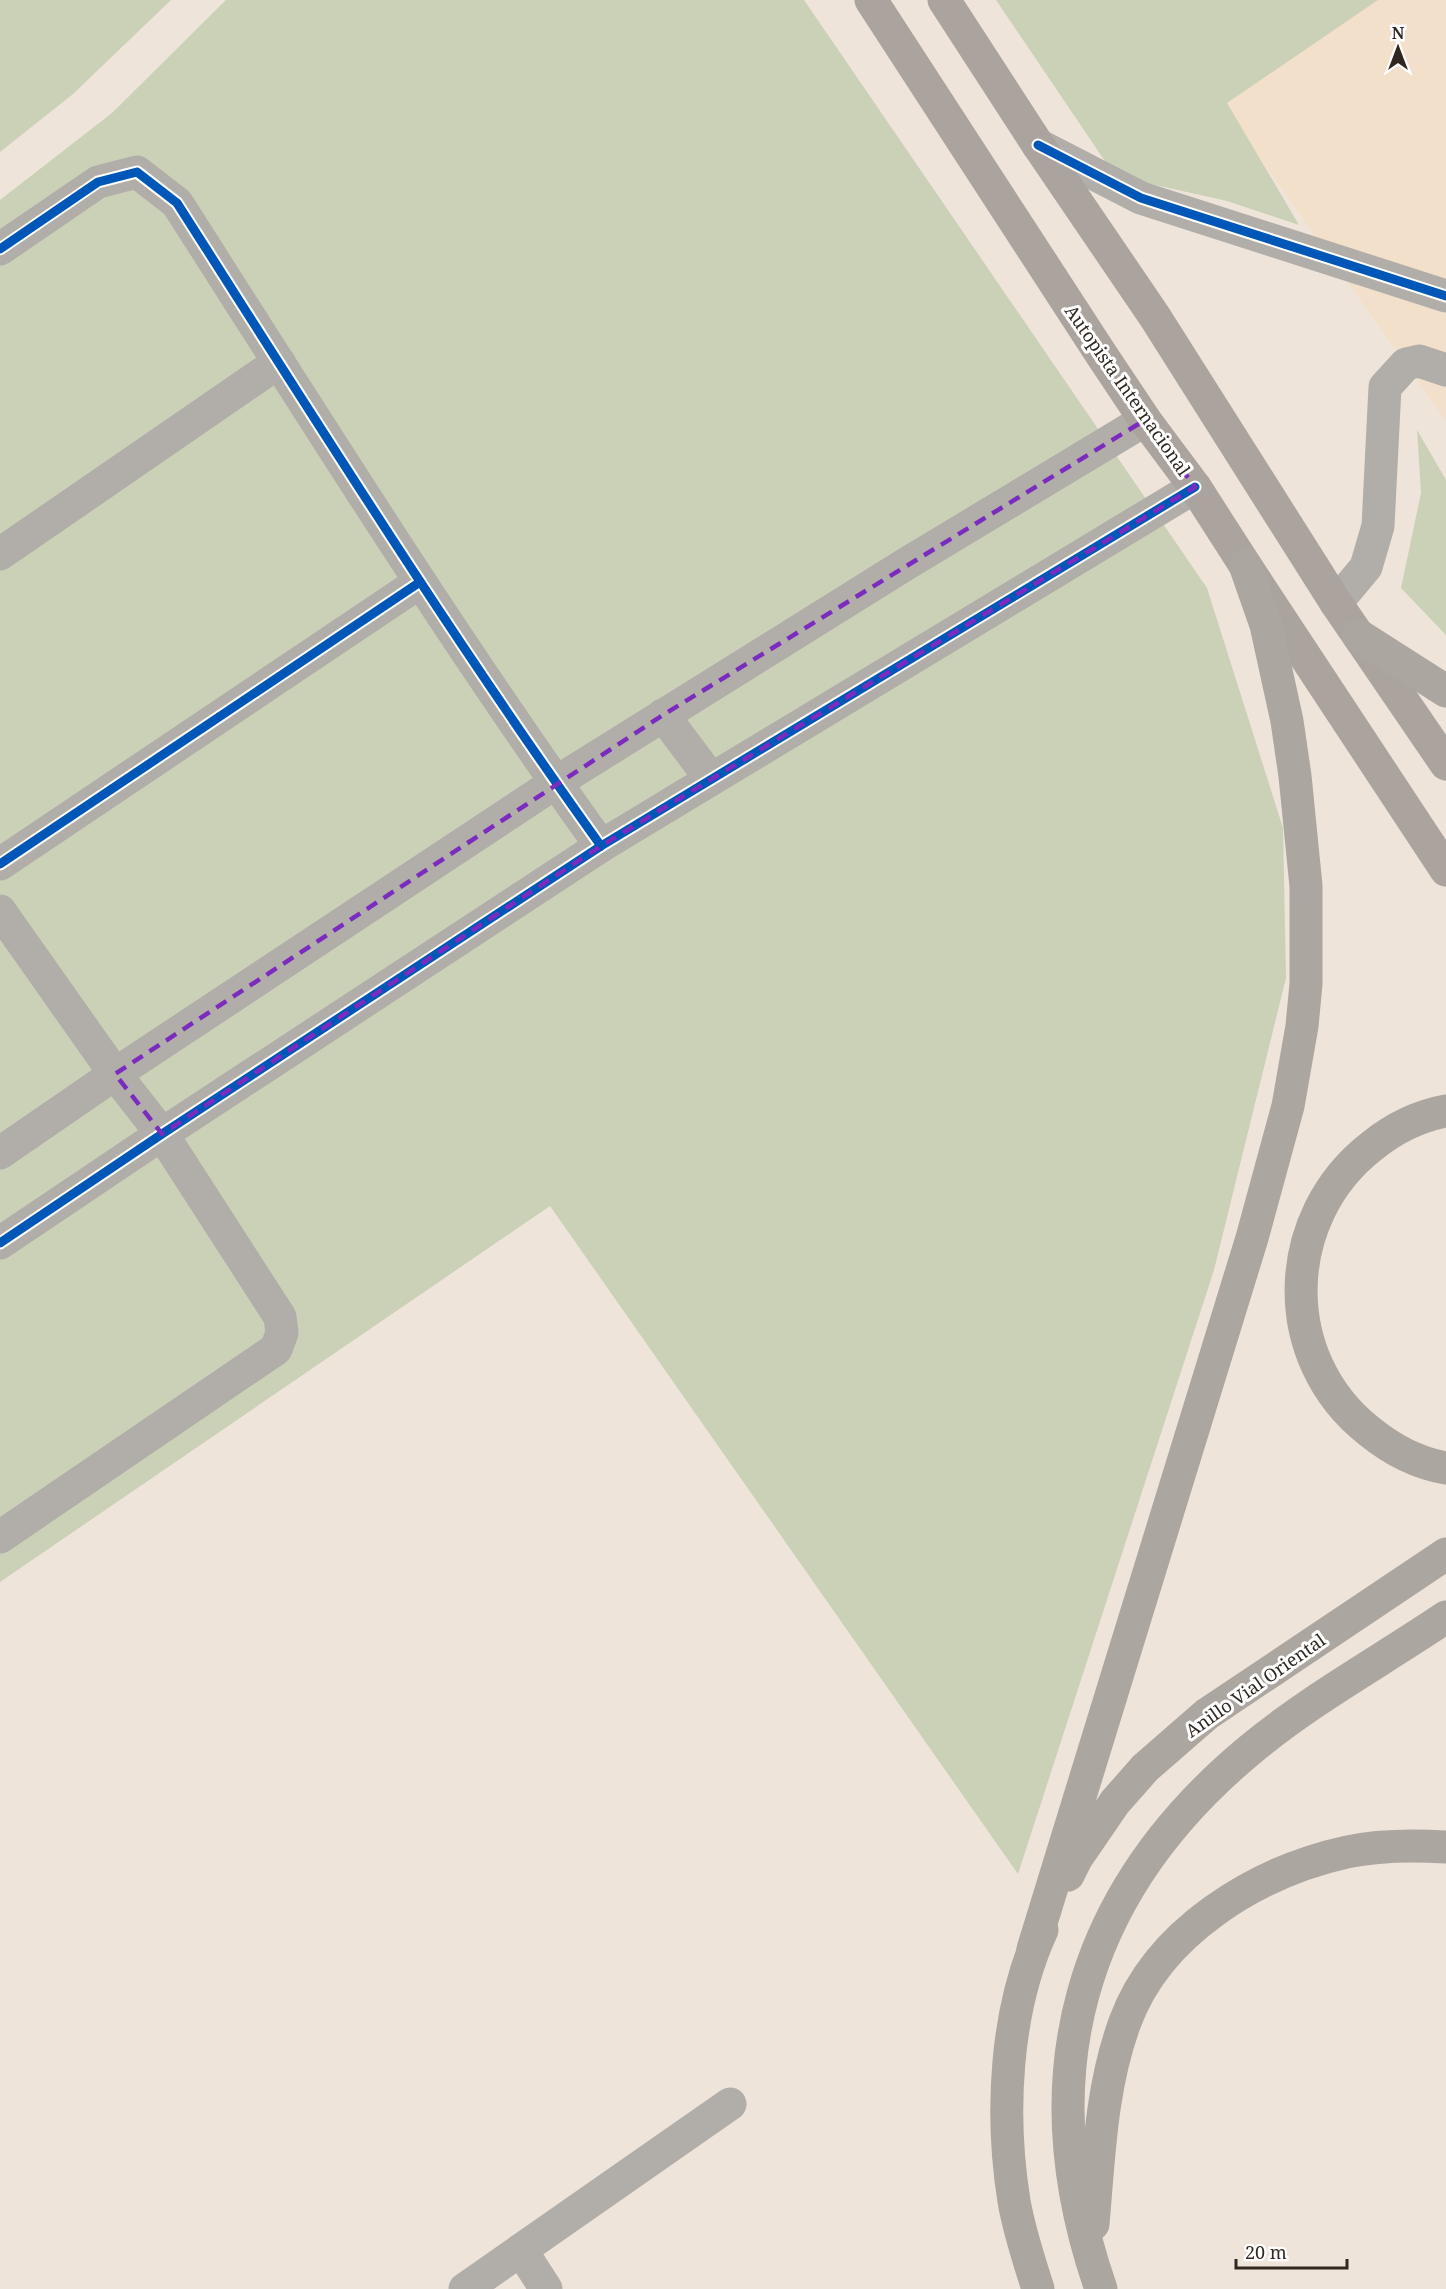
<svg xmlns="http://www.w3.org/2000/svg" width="1446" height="2289" font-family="'Noto Serif',serif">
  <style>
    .built { fill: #f2e0cb }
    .green { fill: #cad1b7 }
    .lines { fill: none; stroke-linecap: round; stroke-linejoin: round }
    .minor { stroke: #b1ada9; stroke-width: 33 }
    .primary { stroke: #aaa39e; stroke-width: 33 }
    .trunk { stroke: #aca6a0; stroke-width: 33 }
    .cycleway-casing { stroke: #fff; stroke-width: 13 }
    .cycleway { stroke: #0057b8; stroke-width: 9 }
    .marked { fill: none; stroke: #7b2cbf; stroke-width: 4.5; stroke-dasharray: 12 8; stroke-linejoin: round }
    .labels { text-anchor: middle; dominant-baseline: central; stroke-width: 6; stroke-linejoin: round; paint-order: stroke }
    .street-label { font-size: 18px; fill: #302820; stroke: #fff }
  </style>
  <rect width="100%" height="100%" fill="#efe4d9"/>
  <polygon class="built" points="1331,0 1446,0 1446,421 1209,86"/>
  <g class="green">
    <polygon points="0,0 171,0 73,94 0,152"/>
    <polygon points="226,0 804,0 1207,588 1283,828 1286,978 1214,1270 1018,1874 550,1206 0,1582 0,200 112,113"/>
    <polygon points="996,0 1378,0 1227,103 1299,225 1227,201 1115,176"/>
    <polygon points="1417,430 1446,480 1446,635 1401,588 1421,493"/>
  </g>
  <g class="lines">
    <g class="minor">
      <polyline points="1038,145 1141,198 1446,296"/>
      <path d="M0,249L98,182L137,172L177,203C315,419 451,637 601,846"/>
      <polyline points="0,554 279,362"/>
      <polyline points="1336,603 1366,567 1378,526 1385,387 1406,364 1419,361 1446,370"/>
      <polyline points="663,715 711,779"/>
      <polyline points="0,864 420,582"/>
      <polyline points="0,911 115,1074 162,1134 280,1317 282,1333 276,1349 0,1537"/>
      <polyline points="0,1153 115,1074 555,783 906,564 1145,420"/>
      <polyline points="0,1243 162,1134 601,846 1195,487"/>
      <polyline points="521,2250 546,2289"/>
      <polyline points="465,2289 730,2104"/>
    </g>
    <g class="primary">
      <polyline points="871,0 1101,354 1145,420 1195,487 1245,565 1446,870"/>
      <polyline points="944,0 1038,145 1155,317 1336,603 1446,764"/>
    </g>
    <g class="trunk">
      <polyline points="1358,635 1446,691"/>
      <path d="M1446,1111C1419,1116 1393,1129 1372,1146C1280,1217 1276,1358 1369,1431C1391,1449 1417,1463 1446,1468"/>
      <polyline points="1068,1875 1076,1859 1115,1802 1145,1768 1207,1714 1446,1554"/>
      <polyline points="1033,1949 1252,1238 1288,1106 1302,1026 1306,984 1306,886 1295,776 1287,721 1266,625 1245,565"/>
      <path d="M1093,2224C1099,2156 1101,2087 1125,2022C1158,1932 1256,1872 1347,1852C1379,1845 1413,1845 1446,1847"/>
      <path d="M1038,2289C1029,2260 1019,2231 1014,2201C1000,2114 1005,2010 1042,1930"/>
      <path d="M1101,2289C1027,2077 1078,1892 1251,1749C1311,1699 1381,1661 1446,1617"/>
    </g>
    <g class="cycleway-casing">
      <g id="cycleway">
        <polyline points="1038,145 1141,198 1446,296"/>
        <path d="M0,249L98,182L137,172L177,203C315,419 451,637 601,846"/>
        <polyline points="0,864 420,582"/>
        <polyline points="0,1243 162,1134 601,846 1195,487"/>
      </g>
    </g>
    <use href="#cycleway" class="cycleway"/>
  </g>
  <path class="marked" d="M1145,420L1195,487L601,846L162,1134L115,1074L663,715Z"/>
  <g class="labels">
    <g class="street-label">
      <text transform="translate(1128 390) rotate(55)">Autopista Internacional</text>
      <text transform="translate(1255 1685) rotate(-35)">Anillo Vial Oriental</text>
    </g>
  </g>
  <g transform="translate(1398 48)" stroke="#ffffff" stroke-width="4.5" paint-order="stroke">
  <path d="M0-4.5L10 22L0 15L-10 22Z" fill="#302820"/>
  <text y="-9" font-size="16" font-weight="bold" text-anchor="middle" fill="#302820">N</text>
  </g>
  <path d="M1236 2259v9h111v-9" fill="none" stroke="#302820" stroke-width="3"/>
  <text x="1245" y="2259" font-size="18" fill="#302820" stroke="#ffffff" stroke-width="4.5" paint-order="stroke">20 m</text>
</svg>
